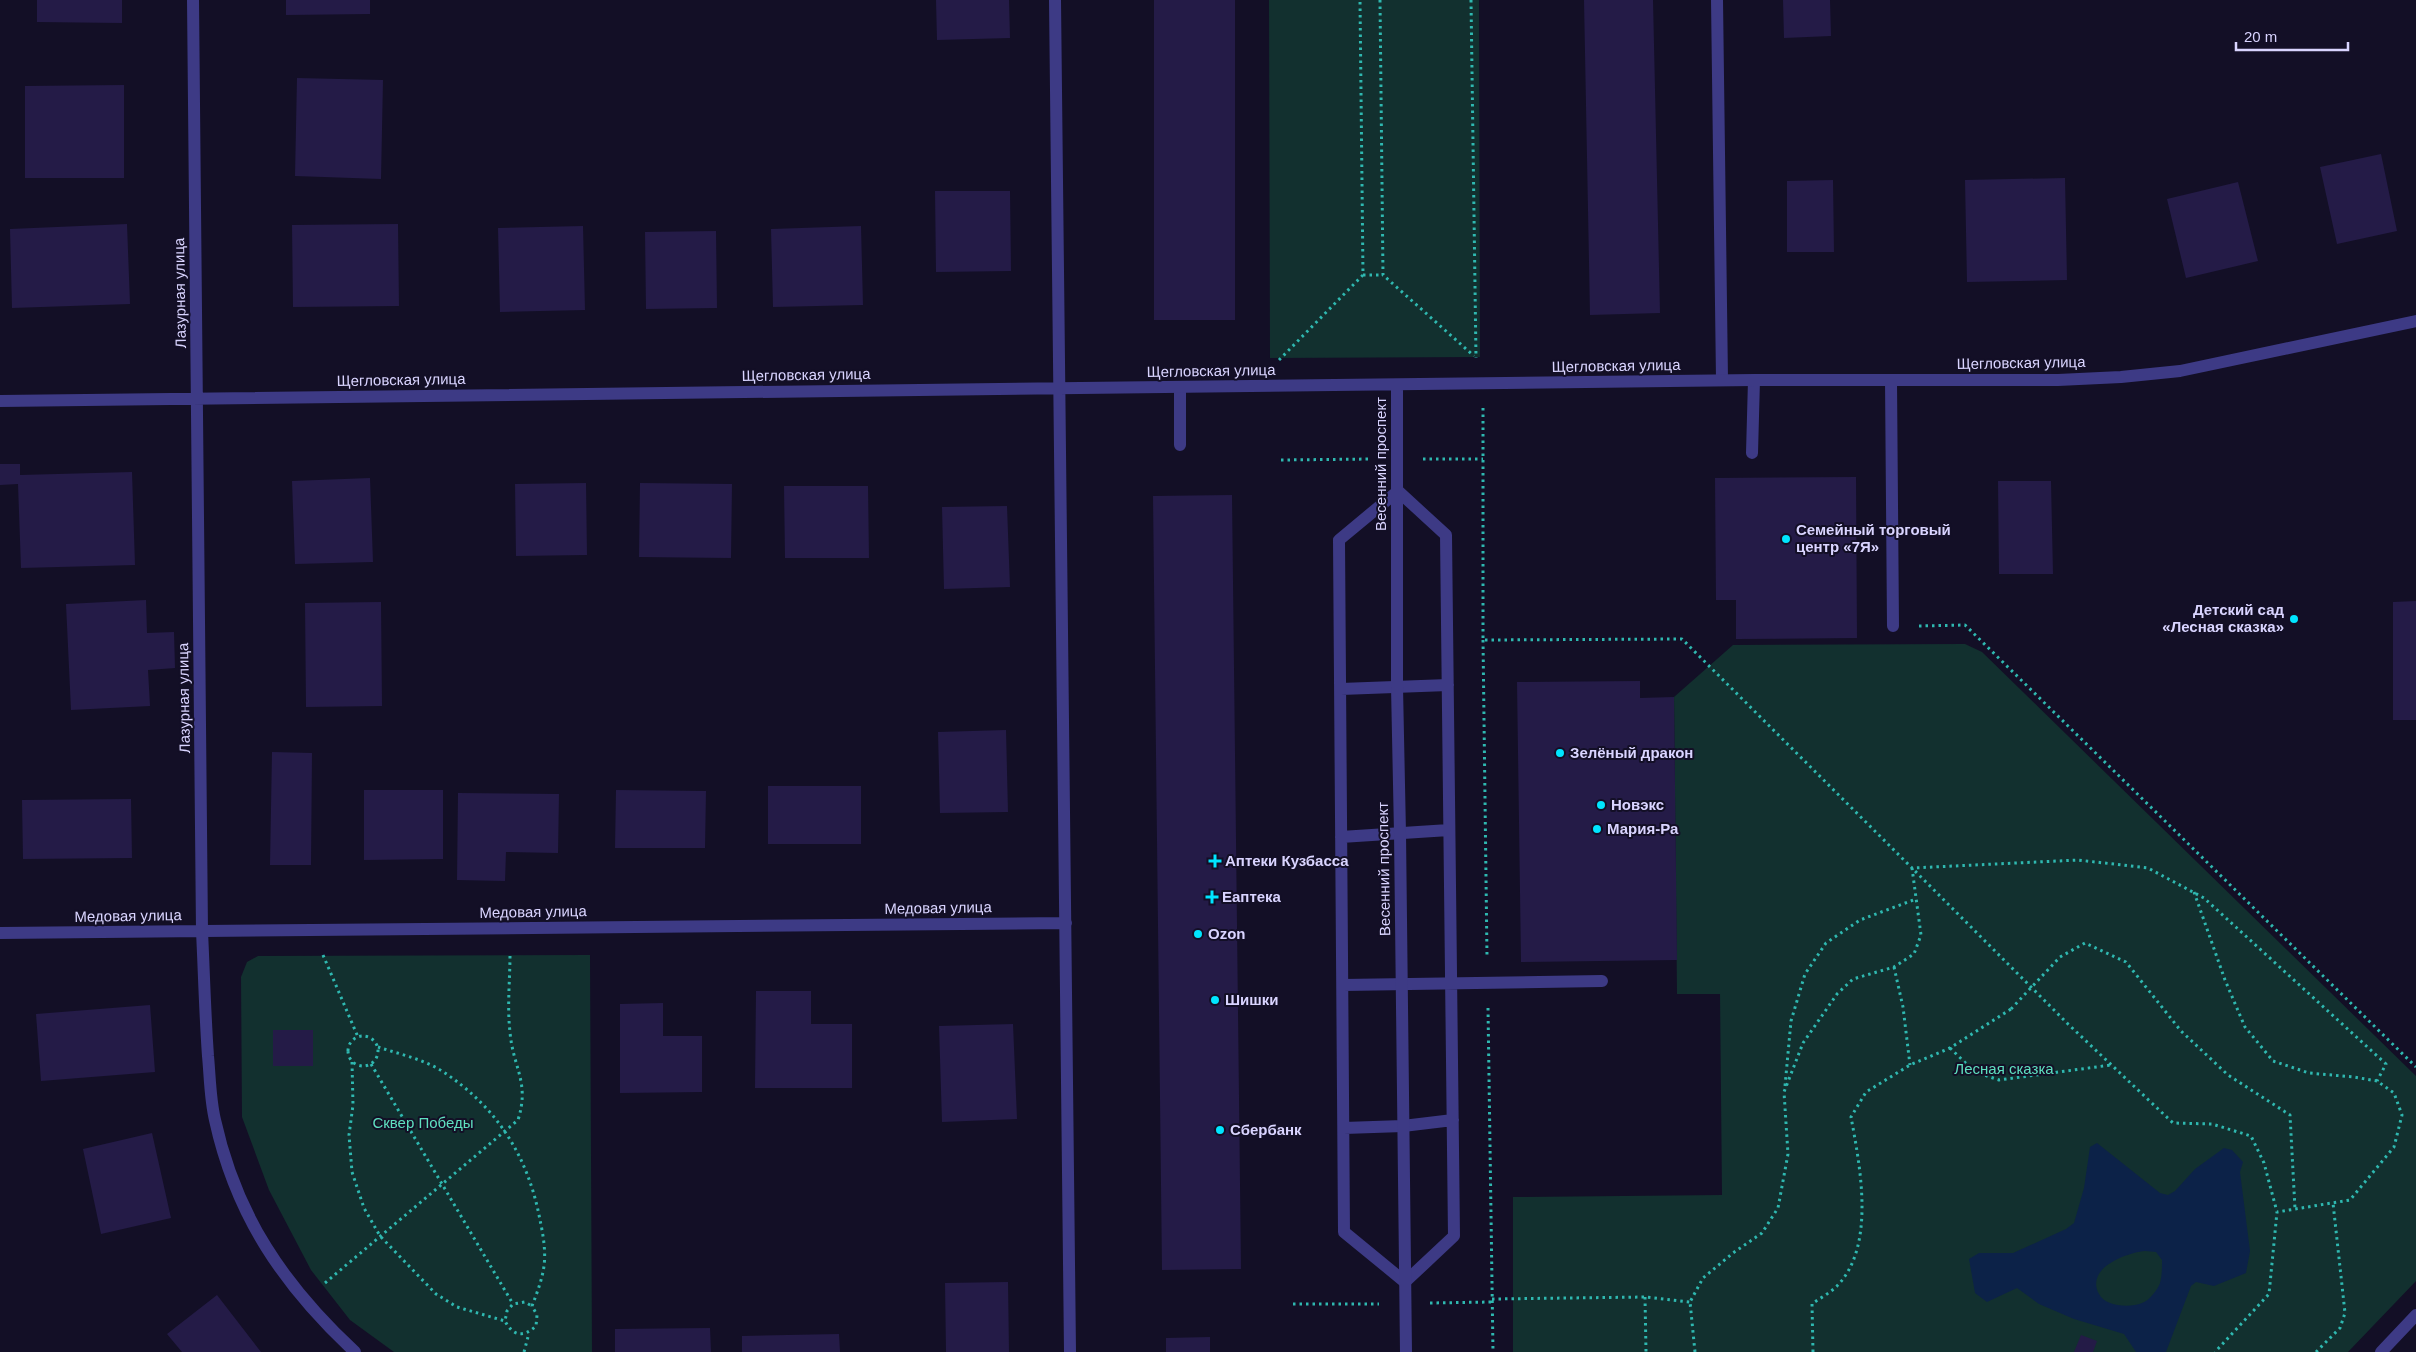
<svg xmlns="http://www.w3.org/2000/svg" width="2416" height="1352" viewBox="0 0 2416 1352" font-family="Arial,sans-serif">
	<rect width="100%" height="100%" fill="#130f26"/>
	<path fill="#12302f" d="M1269,0h210l1,357 -210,1z
		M1965,644l17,8 434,424v205l-68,71h-835v-155l209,-2 -2,-201h-43l-3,-297 59,-52z
		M590,955l2,397h-198l-44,-32 -39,-50 -42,-80 -27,-73 -1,-140 6,-15 11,-6z"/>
	<path fill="#0c2248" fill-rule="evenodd" d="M2097,1143l63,50 8,2 7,-4 20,-22 29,-21 8,2 11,12 -3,10 10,79 -4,22 -32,13 -18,-4 -5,4 -25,66h-30l-12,-18 -50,-15 -35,-15 -22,-16 -30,14 -12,-9 -6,-34 10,-6h34l53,-24 8,-6 10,-35 6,-41zM2145,1251l11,1 6,8c0,7 0,16 -2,23 -2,6 -11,18 -18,20 -12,5 -36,4 -43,-9 -14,-26 27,-41 46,-43z"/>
	<path fill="#241b47" d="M37,0h85v23l-85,-1z
		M286,0h84v14l-84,1z
		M936,0h73l1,38 -73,2z
		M1154,0h81v320h-81z
		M1584,0h69l7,313 -70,2z
		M1783,0h47l1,36 -47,2z
		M297,78l86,2 -2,99 -86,-3z
		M124,85v93h-99v-92z
		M2381,154l16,77 -60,13 -17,-77z
		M2065,178l2,102 -100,2 -2,-102z
		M1833,180l1,72h-47v-71z
		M2238,182l20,79 -72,17 -19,-79z
		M935,191h75l1,80 -75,1z
		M127,224l3,80 -118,4 -2,-79z
		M398,224l1,82 -106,1 -1,-82z
		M583,226l2,84 -85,2 -2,-84z
		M861,226l2,79 -90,2 -2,-78z
		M716,231l1,77 -71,1 -1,-77z
		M0,464h20v11l112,-3 3,93 -114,3 -3,-84 -18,1z
		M1856,477l1,161 -121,1v-39h-20l-1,-122z
		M370,478l3,84 -78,2 -3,-83z
		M1998,481h53l2,93h-54z
		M586,483l1,72 -71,1 -1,-72z
		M640,483l92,1 -1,74 -92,-1z
		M784,486h84l1,72h-84z
		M1232,495l9,774 -79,1 -9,-774z
		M1007,506l3,81 -66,2 -2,-82z
		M146,600l1,33 27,-1 1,36 -27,2 2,36 -79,4 -5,-106z
		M2416,601v119h-23v-118z
		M381,602l1,104 -76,1 -1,-104z
		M1640,681v17l34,-1 3,263 -156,2 -4,-280z
		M1006,730l2,82 -68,1 -2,-81z
		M272,752l40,1 -1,112h-41z
		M768,786h93v58h-93z
		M364,790h79v69l-79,1z
		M616,790l90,1 -1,57h-90z
		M458,793l101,1 -1,59 -52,-1 -1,29 -48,-1z
		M131,799l1,59 -109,1 -1,-59z
		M756,991h55v33h41v64h-97z
		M663,1003v33h39v56l-82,1v-89z
		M150,1005l5,67 -114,9 -5,-67z
		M1013,1024l4,95 -75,3 -3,-96z
		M273,1030h40v36h-40z
		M152,1133l19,85 -70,16 -18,-85z
		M1008,1282l1,70h-63l-1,-69z
		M217,1295l44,57h-79l-15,-18z
		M710,1328l1,24h-96v-23z
		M839,1334l1,18h-98v-16z
		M2081,1335l16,6 -4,11h-19z
		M1210,1337v15h-44v-14z"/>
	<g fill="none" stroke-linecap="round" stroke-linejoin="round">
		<path stroke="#2fb8b0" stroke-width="3" stroke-dasharray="2.5 4" stroke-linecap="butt" d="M1380,0l3,275 91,81
			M1471,0l5,358
			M1363,275h20
			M1279,360l84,-85 -3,-275
			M1483,408v232l199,-1 230,229 166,-8 70,8 56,30 182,166 -9,17
			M1423,459h60
			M1281,460l91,-1
			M1919,626l46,-1 451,442
			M1483,640l4,317
			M2194,892l31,88 20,47 28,34 36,12 45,4 23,4 17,12 8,22 -8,32 -44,53 -73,12
			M323,955l35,82
			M2060,957l25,-14 41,19 55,69 47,44 62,40 5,94
			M1894,967l9,40 7,58
			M1488,1008l5,344
			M348 1051a15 15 0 1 1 30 0a15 15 0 1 1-30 0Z
			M378,1047c21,7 45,12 64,24 55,36 86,85 98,149 3,14 6,31 4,46 -2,14 -7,27 -12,40l5,9 -1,11c-13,12 -23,10 -31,-5l2,-10 6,-7 12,-2 7,4
			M1950,1048l25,24 24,8 112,-15
			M352,1062l1,43 -4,30 3,37 12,36 16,28 56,58 21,13 48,14
			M371,1064l142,240
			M1785,1086l6,-65 14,-47 21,-31 34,-23 56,-21
			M325,1283l193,-163c12,-38 -5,-52 -8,-88 -3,-25 0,-52 0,-78
			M1645,1297l1,55
			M1492,1299l153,-2 45,5
			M1430,1303l62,-1
			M1293,1304h86
			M524,1352l5,-19
			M1695,1352l-5,-50 13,-24 30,-25 29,-20 16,-25 10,-54 -4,-62 19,-49 34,-49 16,-15 41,-12 20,-13 7,-19 -9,-67 156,156 105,99 39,1 39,12 13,27 13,49 -8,82 -54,58
			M1813,1352l-1,-48c8,-6 18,-11 25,-18 39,-40 23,-120 14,-169l15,-25 44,-27 40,-17 61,-39
			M2316,1352l24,-24 5,-15 -12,-110"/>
		<path stroke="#3d3a85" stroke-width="12" d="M1717,0l5,380
			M1891,380l2,246
			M1180,387v58
			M1752,453l2,-73
			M1398,491l48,44 8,701 -49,46 -61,-50 -5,-692z
			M1341,689l107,-4
			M1341,837l108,-7
			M1343,985l259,-4
			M1344,1128l59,-2 50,-6"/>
		<path stroke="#3d3a85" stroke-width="12" d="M193,0l9,931c2,42 3,83 6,125 2,21 2,43 7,64 21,96 69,166 140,232
			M1055,0l15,1352
			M1397,385v302l3,146 6,519
			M0,401l1754,-21h304l63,-3 59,-6 236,-50
			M0,933l1066,-10
			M2381,1352l35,-37"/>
		<path stroke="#2fb8b0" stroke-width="3" stroke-dasharray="2.5 4" stroke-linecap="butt" d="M2011,1009l49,-52"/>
	</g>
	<g fill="#00e5ff" stroke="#130f26" stroke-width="2">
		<circle cx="1786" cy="539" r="5"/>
		<circle cx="2294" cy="619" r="5"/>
		<circle cx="1560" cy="753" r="5"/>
		<circle cx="1601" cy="805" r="5"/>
		<circle cx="1597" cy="829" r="5"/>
		<path d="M1212.5 853.5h5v5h5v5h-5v5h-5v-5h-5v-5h5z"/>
		<path d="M1209.5 889.5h5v5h5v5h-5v5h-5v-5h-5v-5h5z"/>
		<circle cx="1198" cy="934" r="5"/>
		<circle cx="1215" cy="1000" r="5"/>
		<circle cx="1220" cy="1130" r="5"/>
	</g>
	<g text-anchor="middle" stroke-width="4" stroke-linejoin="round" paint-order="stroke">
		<g font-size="15" fill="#d9d4ff" stroke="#130f26">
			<text transform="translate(180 293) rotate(-91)" y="5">Лазурная улица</text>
			<text transform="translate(2021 363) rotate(-1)" y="5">Щегловская улица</text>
			<text transform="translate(1616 366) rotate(-1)" y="5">Щегловская улица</text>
			<text transform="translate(1211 371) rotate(-1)" y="5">Щегловская улица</text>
			<text transform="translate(806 375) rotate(-1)" y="5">Щегловская улица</text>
			<text transform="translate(401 380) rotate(-1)" y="5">Щегловская улица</text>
			<text transform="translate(1381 464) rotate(-90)" y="5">Весенний проспект</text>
			<text transform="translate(184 698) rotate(-91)" y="5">Лазурная улица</text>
			<text transform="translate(1384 869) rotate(-91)" y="5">Весенний проспект</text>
			<text transform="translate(938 908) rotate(-1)" y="5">Медовая улица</text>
			<text transform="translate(533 912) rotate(-1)" y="5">Медовая улица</text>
			<text transform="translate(128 916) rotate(-1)" y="5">Медовая улица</text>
		</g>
		<g font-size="15" font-weight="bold" fill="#d9d4ff" stroke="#130f26" text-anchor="start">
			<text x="1796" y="535">Семейный торговый<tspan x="1796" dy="17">центр «7Я»</tspan></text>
			<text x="2284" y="615" text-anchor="end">Детский сад<tspan x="2284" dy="17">«Лесная сказка»</tspan></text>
			<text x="1570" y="758">Зелёный дракон</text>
			<text x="1611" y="810">Новэкс</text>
			<text x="1607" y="834">Мария-Ра</text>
			<text x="1225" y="866">Аптеки Кузбасса</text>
			<text x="1222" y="902">Еаптека</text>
			<text x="1208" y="939">Ozon</text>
			<text x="1225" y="1005">Шишки</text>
			<text x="1230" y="1135">Сбербанк</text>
		</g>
		<g font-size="15" fill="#5fe0c0" stroke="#130f26">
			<text x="2004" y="1074">Лесная сказка</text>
			<text x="423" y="1128">Сквер Победы</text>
		</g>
	</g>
	<path d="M2236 42v8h112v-8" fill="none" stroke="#d9d4ff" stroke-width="2.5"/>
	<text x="2244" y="42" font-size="15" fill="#d9d4ff" stroke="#130f26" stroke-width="4" paint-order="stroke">20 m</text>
</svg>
